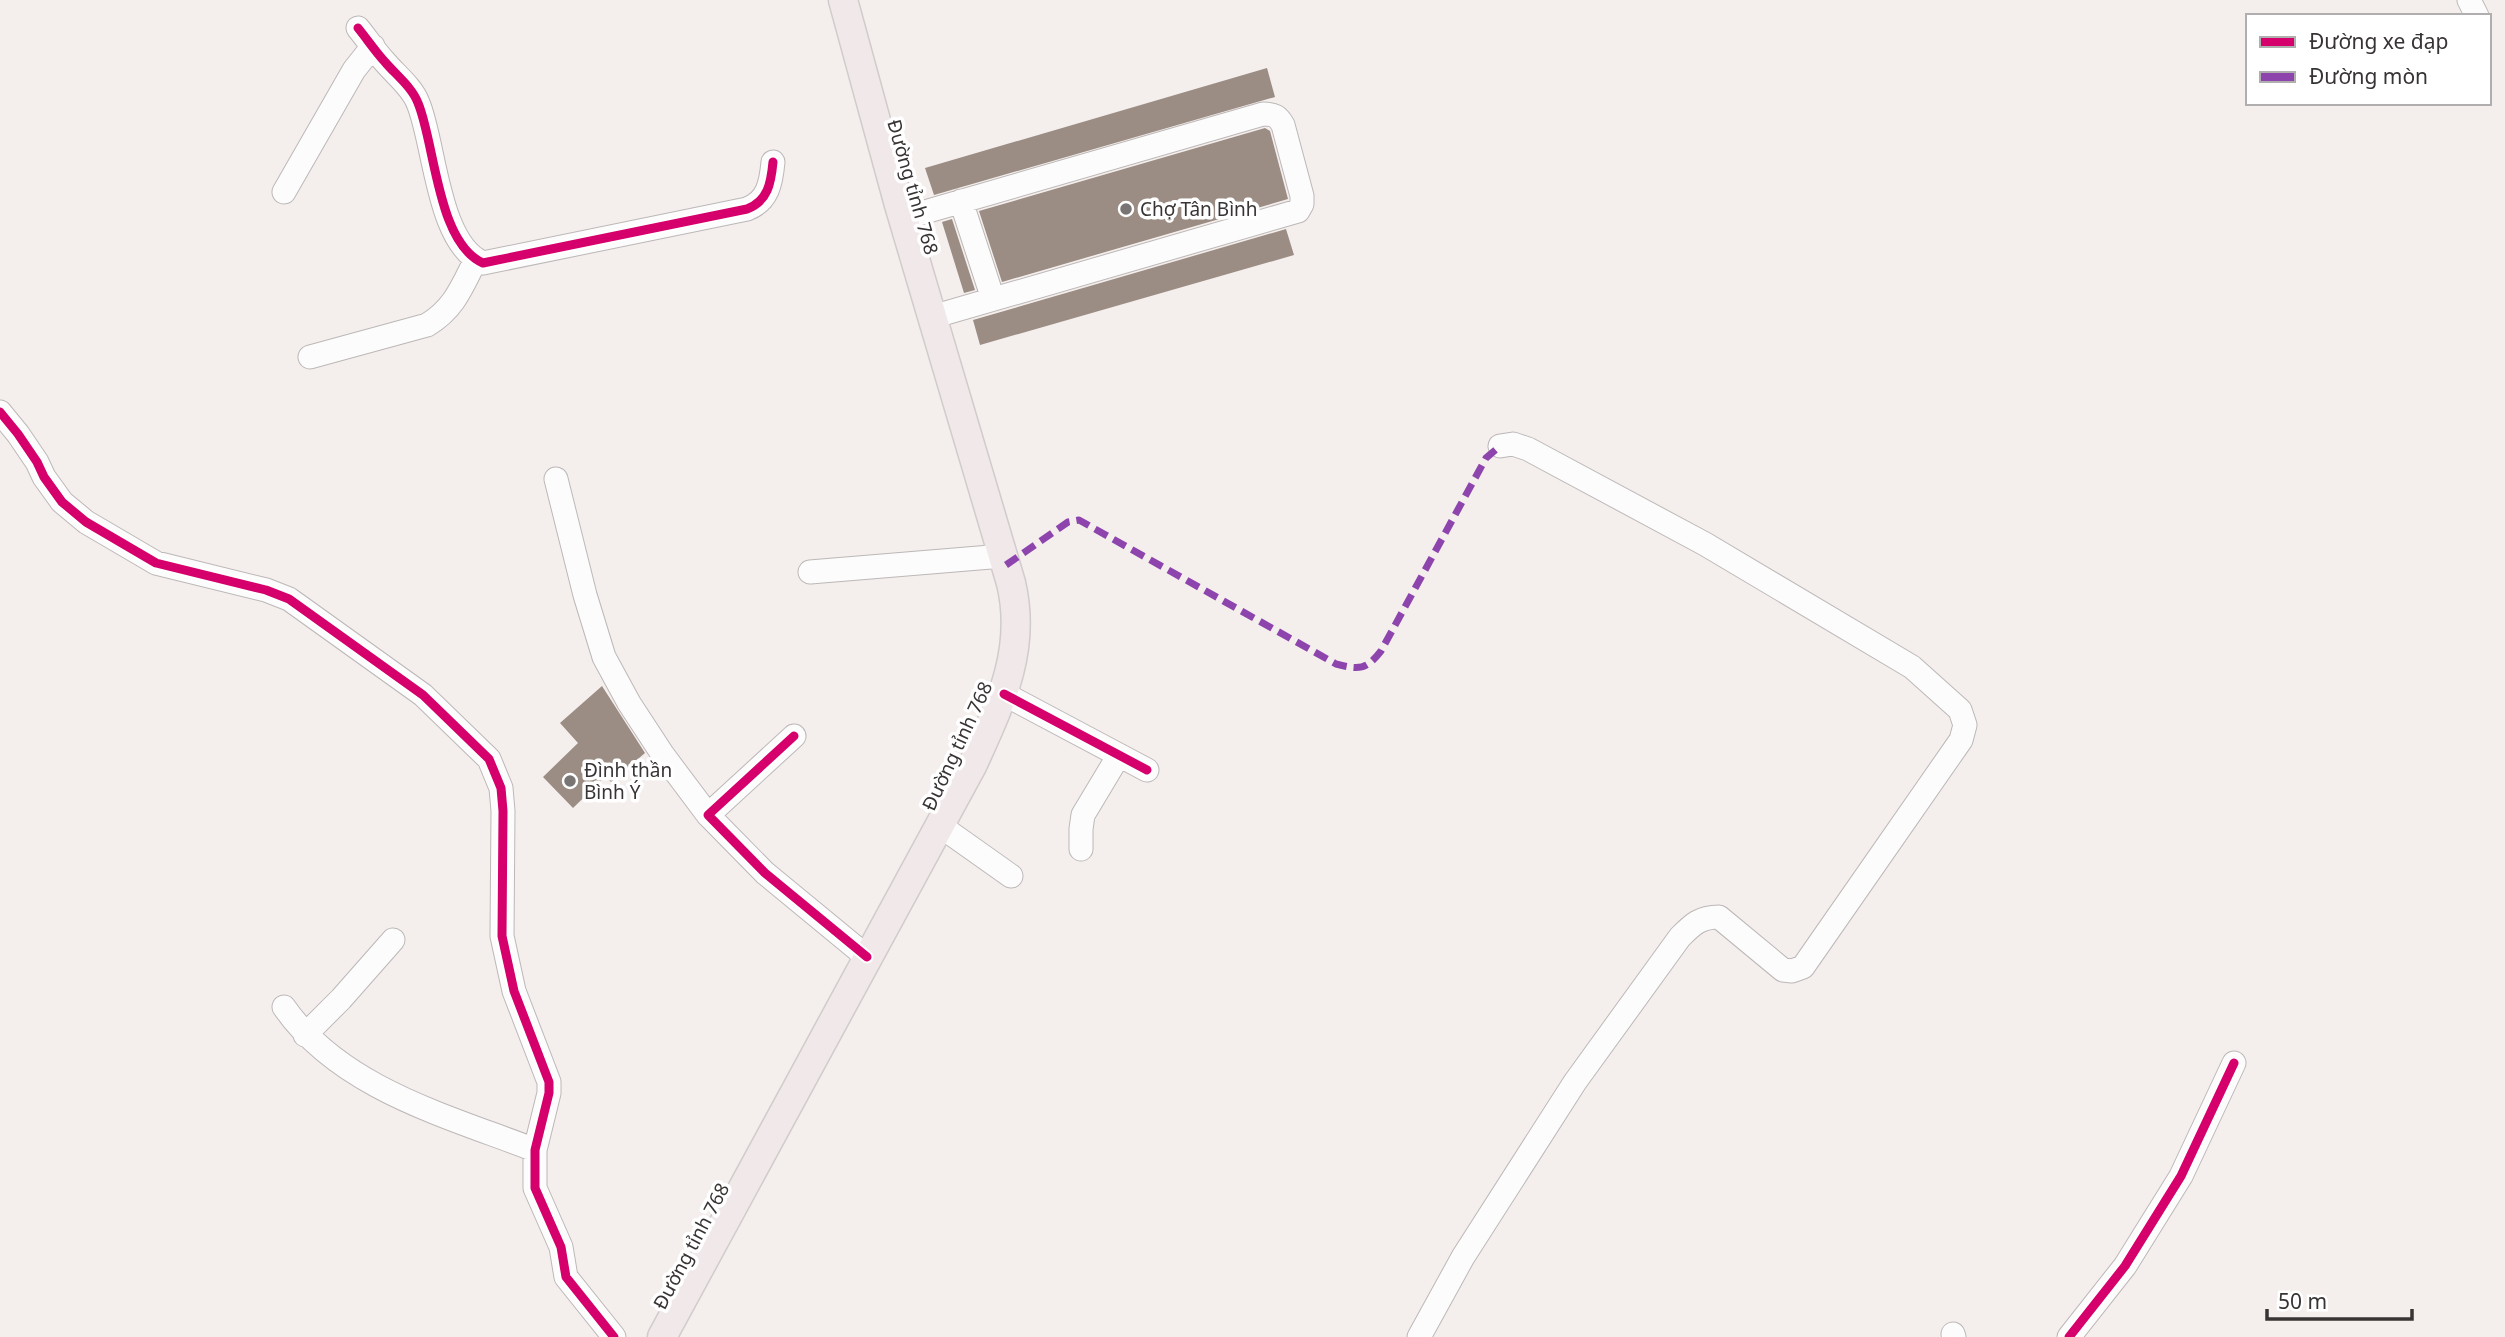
<svg xmlns="http://www.w3.org/2000/svg" width="2505" height="1337" viewBox="0 0 2505 1337" font-family="'Noto Sans',sans-serif">
	<rect width="100%" height="100%" fill="#f4eeed"/>
	<path fill="#9b8d84" d="M1267,68l8,29 -341,98 -9,-27z
		M1265,128l5,3 18,68 -286,83 -23,-71z
		M952,219l23,71 -11,3 -22,-71z
		M1286,229l8,26 -314,90 -7,-25z
		M602,686l43,67 -34,29 -5,-6 -33,32 -30,-31 35,-34 -18,-20z"/>
	<g fill="none" stroke-linecap="round" stroke-linejoin="round">
		<g stroke="#bcb8b7" stroke-width="25">
			<path id="minor" d="M2469,0l8,16
				M358,28c9,11 17,23 27,34 10,12 27,25 33,41 17,40 19,140 65,160l264,-54c21,-8 24,-26 26,-47
				M284,192l70,-122 19,-24
				M961,201l32,98
				M904,218l359,-104c11,0 15,2 20,11l19,71v8l-4,7 -366,106
				M310,357l117,-32c27,-16 35,-38 49,-66
				M0,412l18,22 19,28 7,15 18,25 24,20 70,41 110,27 23,9 134,96 66,64 12,29 2,23 -1,125 12,55 35,91v11l-14,57v38l26,59 5,30 48,60
				M556,479l29,116 19,62 25,46 34,52 45,60
				M810,572l193,-16
				M1004,694l143,76
				M794,736l-86,79 57,58 102,84
				M939,825l72,51
				M1081,849v-20l2,-14 36,-60
				M284,1007c56,81 163,109 251,143
				M305,1035l36,-36 52,-59
				M1953,1334l1,3
				M1419,1337l44,-80 112,-175 105,-145c13,-13 20,-20 39,-20l64,53 9,1 11,-4 158,-227 4,-15 -5,-15 -48,-43 -207,-123 -177,-95 -15,-5 -13,2
				M2069,1337l56,-71 56,-90 53,-113"/>
		</g>
		<g stroke="#d0cccc" stroke-width="31">
			<path id="major" d="M662,1337l311,-573c27,-60 54,-114 38,-181l-112,-378 -56,-205"/>
		</g>
		<use href="#minor" stroke="#fdfcfc" stroke-width="23"/>
		<use href="#major" stroke="#f1e8ea" stroke-width="28"/>
		<path stroke="#8e44ad" stroke-width="7" stroke-dasharray="14 7" stroke-linecap="butt" d="M1006,565l62,-43 11,-2 257,144c24,6 30,6 45,-13l105,-193 14,-12"/>
		<g stroke="#fff" stroke-width="13">
			<path id="cycleway" d="M358,28c9,11 17,23 27,34 10,12 27,25 33,41 17,40 19,140 65,160l264,-54c21,-8 24,-26 26,-47
				M0,412l18,22 19,28 7,15 18,25 24,20 70,41 110,27 23,9 134,96 66,64 12,29 2,23 -1,125 12,55 35,91v11l-14,57v38l26,59 5,30 48,60
				M1004,694l143,76
				M794,736l-86,79 57,58 102,84
				M2069,1337l56,-71 56,-90 53,-113"/>
		</g>
		<use href="#cycleway" stroke="#d6006c" stroke-width="9"/>
	</g>
	<g fill="#7a7575" stroke="#fff" stroke-width="2.5">
		<circle cx="1126" cy="209" r="7"/>
		<circle cx="570" cy="781" r="7"/>
	</g>
	<g text-anchor="middle" stroke-width="7" stroke-linejoin="round" paint-order="stroke">
		<g font-size="19" fill="#393434" stroke="#fff">
			<text transform="translate(913 187) rotate(74)" y="7">Đường tỉnh 768</text>
			<text transform="translate(957 746) rotate(-65)" y="7">Đường tỉnh 768</text>
			<text transform="translate(691 1246) rotate(-62)" y="7">Đường tỉnh 768</text>
		</g>
		<g font-size="19" fill="#393434" stroke="#fff" text-anchor="start">
			<text x="1140" y="216">Chợ Tân Bình</text>
			<text x="584" y="777">Đình thần<tspan x="584" dy="22">Bình Ý</tspan></text>
		</g>
	</g>
	<rect x="2246" y="14" width="245" height="91" fill="#ffffff" stroke="#b0aeae" stroke-width="2"/>
	<rect x="2260" y="37" width="35" height="10" fill="#d6006c" stroke="#b0aeae" stroke-width="2"/>
	<text x="2309" y="49" font-size="21" fill="#393434">Đường xe đạp</text>
	<rect x="2260" y="72" width="35" height="10" fill="#8e44ad" stroke="#b0aeae" stroke-width="2"/>
	<text x="2309" y="84" font-size="21" fill="#393434">Đường mòn</text>
	<path d="M2267 1309v10h145v-10" fill="none" stroke="#393434" stroke-width="3.5"/>
	<text x="2278" y="1309" font-size="21" fill="#393434" stroke="#ffffff" stroke-width="5" paint-order="stroke">50 m</text>
</svg>
